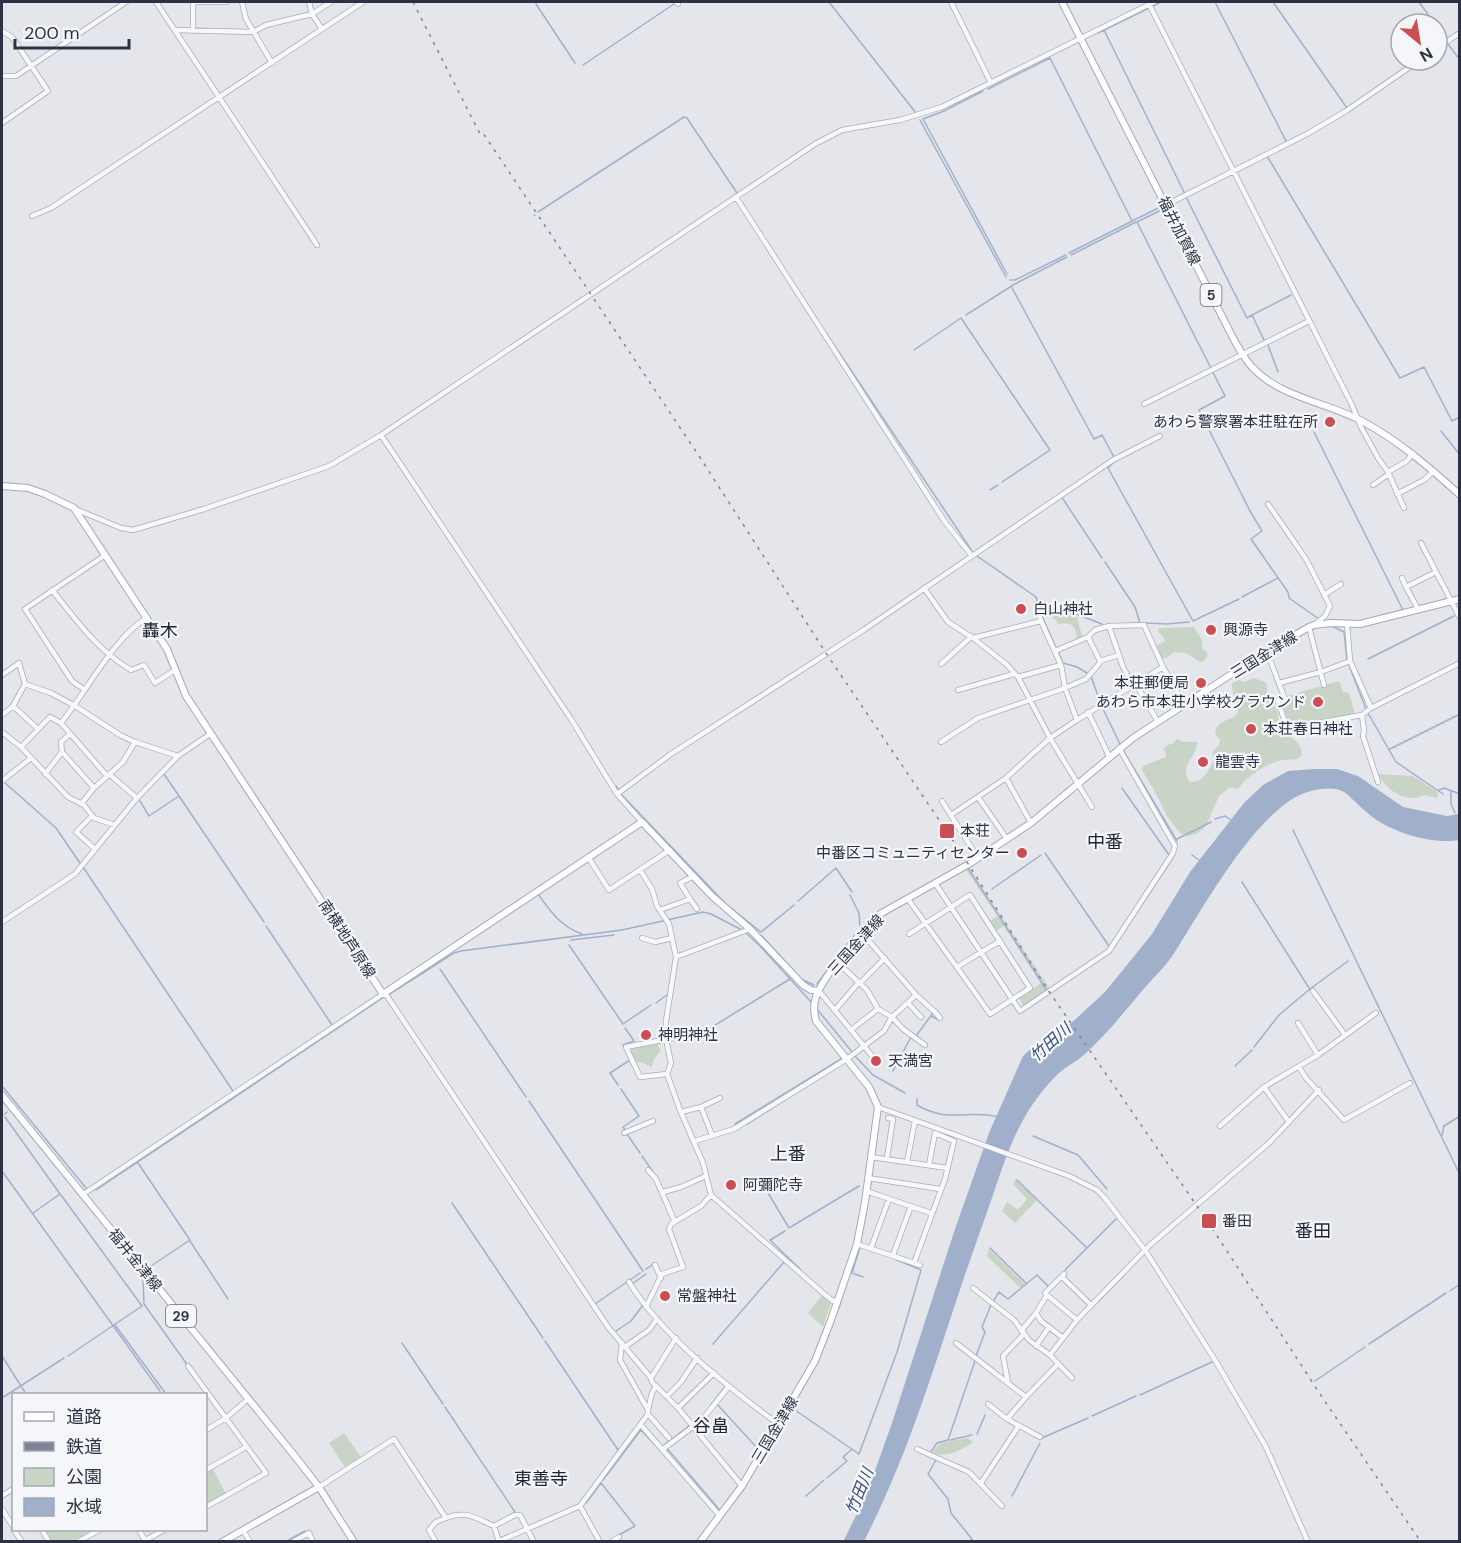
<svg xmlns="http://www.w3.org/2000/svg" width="1461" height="1543" viewBox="0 0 1461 1543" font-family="'DM Sans','Noto Sans JP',sans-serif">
	<rect width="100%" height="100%" fill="#e4e6ec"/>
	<path fill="#c8d5c6" d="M1044,604c11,6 22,7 33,13l5,19 -6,4c2,-13 -5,-19 -18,-16l-3,-5 -11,-5 -3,-8z
		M1194,627l8,13v9l3,1 3,5 -4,6 -4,1 -14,-9 -12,-1 -8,6h-4l-6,-12 9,-5 -2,-5 -5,-4 1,-4z
		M1254,678c14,5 15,4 12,18l1,4c18,11 7,20 15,34 11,2 19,9 20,20l-4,5c-6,1 -14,0 -20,2 -13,4 -33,17 -40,28l-8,-2 -11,9 -13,30 -9,8 -10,2 -6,-2 -15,-19 -7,-16 -17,-29 1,-4 23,-9v-5l-3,-3 5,-4 6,-2 3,-4 6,3h14c0,17 -19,22 -7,40 13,1 20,-13 25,-24l-3,-2 1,-5 6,-6 1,-6 -5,-5c2,-17 20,-12 23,-23 1,-4 -7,-18 -6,-28l6,-3 7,2z
		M1339,681l4,11 6,1 6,21 -66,10 -7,-21 6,-3 -1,-4z
		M1379,774l34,2 25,16 -1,6 -13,-3c-15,10 -41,-6 -45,-21z
		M969,868l81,121 -26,18 -5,-9 22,-15 -37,-57 -8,5 -6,-10 8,-5 -32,-46z
		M657,1043l4,7 -7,9 -2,8 -11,-5h-6l-5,-12z
		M1016,1179l21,21 -22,23 -13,-12 5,-9 11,8 9,-11 -14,-15z
		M989,1249l36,35 -5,4 -33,-32z
		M822,1295l9,8 -8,24 -15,-14z
		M344,1433l17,24 -16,10 -16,-24z
		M967,1438l5,3 -1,3c-12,6 -22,14 -37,9v-3l7,-7z
		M213,1469l13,25 -17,10 -3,-6v-25z
		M44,1530h49l-21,12 -21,-1z"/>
	<path fill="#a1b0ca" d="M1314,769h23l21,7 45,31 44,9 12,-2v26c-26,5 -69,-8 -89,-25 -25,-19 -22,-32 -59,-24 -51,11 -110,121 -138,164 -9,13 -21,24 -31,36 -18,21 -36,44 -57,63 -8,7 -18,12 -26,19 -14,13 -29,33 -38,51 -15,27 -25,64 -36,94 -40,108 -68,221 -121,323l-21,1 24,-49 25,-70 63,-194 34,-96 34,-77 12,-11 32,-18 38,-35 47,-58 38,-62 54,-69 19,-18 25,-14z"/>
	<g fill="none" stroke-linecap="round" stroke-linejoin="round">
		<path stroke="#a1b0ca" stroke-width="1.5" d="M829,2l87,111
			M1215,2l72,141
			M1273,2l74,106
			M1419,2l16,22
			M536,4l39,59
			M1153,6l8,-4
			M1437,27l8,12
			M1104,30l81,164
			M1098,33l49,-24
			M1445,40l15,-10
			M1448,44l12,16
			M583,65l91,-61
			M1396,74l20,-14
			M988,89l62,-31 82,163
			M1374,89l17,-12
			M983,91l-39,20 -21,8 84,155
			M920,120l86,157
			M1267,156l133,222 24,-11 28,54 8,-4
			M1186,197l61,121 5,-3 12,25
			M1165,208l-28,14 88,174 -26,14 51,101 12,20 -11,8 37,53 1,6 30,21
			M538,212l146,-95 3,1 50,75
			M534,215h1
			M1069,253l93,-47
			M1071,255l65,-33
			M1067,257l-56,29 83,153 8,-4 12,22
			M1010,280h5l51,-25
			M966,315l44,-28
			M1252,315l39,-20
			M826,333l146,218
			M1268,345l10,27
			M914,350l47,-32 89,132 -48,32
			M1441,431l19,24
			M1314,432l89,178 -21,5
			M1114,462l-6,6 85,153 46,-22
			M990,490l8,-5
			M1063,499l39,59
			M977,556l59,41 8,24 19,42 14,4 10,6
			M1105,562l30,45 5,16h-6
			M1242,597l36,-19
			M1045,602l57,22
			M1146,623l21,1 22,-2
			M1332,626l12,6 3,28 19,49
			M1368,659l86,-43
			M1091,676l9,26
			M1102,707l19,39
			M1368,713l28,49 47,32
			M1390,749l70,-35
			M1123,750l54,91
			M4,782l52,46 24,35
			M616,786l2,3
			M1122,788l47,67
			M1439,790l5,-2 16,6
			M1451,792v12l4,9
			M622,795l104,109 35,28 33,-27
			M179,796l85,126
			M140,801l9,15 30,-20 -15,-22
			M1215,819l10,-3 6,4
			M1293,830l167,345
			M1177,839l34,-17
			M1045,853l64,93
			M1192,855l7,5
			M83,867l150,224
			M968,868l79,123
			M1242,882l67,106
			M992,889l49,-34
			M538,894c13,18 22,32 44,40
			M850,895l9,18 1,15
			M798,901l38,-33 16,24
			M266,926l66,99
			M746,933l15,14 51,56
			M762,936l32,35
			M571,940l43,-5
			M569,945l54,79 28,-19
			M1112,950l60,-91
			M440,969l86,128
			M801,979l13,6
			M817,984l12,-16
			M388,995l66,-42 7,-2 161,-21 81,-18 8,2 31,16
			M656,1003l12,-9
			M817,1009l35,43
			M931,1016l8,4
			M916,1036l17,-23
			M693,1037l6,-2 91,-56
			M624,1047l-1,-2 11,-4 -9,-13
			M1254,1047l25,-32 31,-26 38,-28
			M855,1056l18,19 32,18
			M1235,1066l17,-16
			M893,1071l18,-34
			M618,1085l-8,-12 20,-13
			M2,1086l84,102
			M621,1089l18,27 -16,11 2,3
			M917,1099v6c32,19 52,4 81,12
			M529,1101l114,170
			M5,1114l2,-2
			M2,1116l1,-1
			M5,1117l55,77 -27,19
			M735,1124l106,-65
			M747,1124l25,-16
			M627,1134l13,19
			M1442,1135l2,-9 16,-10
			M1033,1136l45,19 29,34
			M642,1156l11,16
			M138,1163l52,77 -42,28
			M2,1171l158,220
			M1017,1180l70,68
			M764,1186l25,42 70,-42
			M96,1190l288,-193
			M61,1195l81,111 -74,50
			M452,1203l91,135
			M785,1231l-15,9 31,30
			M190,1241l38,58
			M861,1247h-1l-8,26 11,4
			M990,1248l36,35
			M646,1269l6,-4
			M1065,1270l51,-51
			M143,1279l1,25 42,59
			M632,1284l14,-10
			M1450,1291l10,-7
			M994,1300l5,-8 9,7 29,-24 12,12 1,-1
			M1099,1301l36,-38
			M595,1304l45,-31
			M836,1315l5,-13
			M115,1325l51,69
			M616,1331l15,-10 12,-16
			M545,1341l73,109
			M402,1343l41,61
			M713,1344l71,-82
			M1369,1344l77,-51
			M2,1356l24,38
			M976,1356l9,-24 -3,-5 9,-22
			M1315,1381l50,-34
			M1140,1395l72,-33
			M2,1398l62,-40
			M717,1404l41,45
			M793,1405l23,-40 13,-31
			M710,1406l15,-19
			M445,1407l70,105
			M792,1408l67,46 38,-102 24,-82 -24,-10
			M1092,1416l44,-20
			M689,1426l-25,19 55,64
			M977,1434l8,-19
			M1042,1438l46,-20
			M950,1440l22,-5
			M931,1452l6,-9 11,-3 27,-79
			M930,1457l6,3 -8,14 20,25 3,14 21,26 -4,3
			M827,1478l20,-17 -4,-4 8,-7
			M603,1480l38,-50 18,19
			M806,1496l18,-16
			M1012,1496l28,-53
			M586,1503l15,-20 34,43 -16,9
			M285,1542l20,-11"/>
		<g stroke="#a9acb6" stroke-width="6">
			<path id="minor" d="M156,2l161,243
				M193,2h33
				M193,2v28
				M242,2l4,17 26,44
				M309,2l3,12 10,15
				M676,2l2,2
				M951,2l40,81
				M1148,2l204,403 9,22 17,31 10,14 16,36
				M175,30l78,2 13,-7 46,-11 19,-12
				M2,31l10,6 36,54 -46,32
				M1437,48l23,-15
				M2,76h14l110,-74
				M736,197l209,325 27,34
				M1166,205l141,-71 39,-23 74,-51
				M32,216l19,-8 312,-206
				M1144,404l165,-83
				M381,435l190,284 46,75 25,28
				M1388,472l19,-11 6,-8
				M1373,485l16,-11
				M1397,494l27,-14 10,-9
				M1268,504l38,55 24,47 -5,10 -11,9
				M75,509l46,19 12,2 71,-21 125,-43 52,-31 434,-291 27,-14 58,-10 42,-13 212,-105
				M1421,543l39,75
				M1402,578l4,9
				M924,588l24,34 25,16 33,26 12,13 32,61 42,69
				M52,590c25,31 44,59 79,80l13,-5 11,18 20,-13
				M1324,595l17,-11
				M1036,604l5,17 20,44 4,23 12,32
				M1418,609l-12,-22 30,-15
				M1347,624l3,37 21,47 89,-45
				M1109,626l14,41 9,17
				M1309,627l15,58
				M973,638l68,-17
				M1055,651l33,-14 7,-7 14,-4 35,-1 19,42 22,39
				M1267,652l18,47 -7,2 8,24 3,3 73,-13
				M1100,661l19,-6
				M941,664l30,-27
				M2,675l17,-12 6,21
				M1018,677l43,-12
				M1135,683l23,39
				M1279,683l42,-11 29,-11
				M85,690l-13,-9 -47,-72 79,-53
				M958,690l56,-16
				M13,706l25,23
				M1371,708l-9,7 2,16 -1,5 15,46
				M1088,712l21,44
				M2,715l11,-9 12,-22 26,9 24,13 45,29 15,7 43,14
				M61,723c26,-32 51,-83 85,-105
				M2,732l19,15 47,50 16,8 10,13 21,7
				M941,742l37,-24 87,-30 21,-9 13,-15 1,-3 -12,-24
				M21,747l29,-30 11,6 46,53
				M62,752l32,36
				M45,774l17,-22 -1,-10 9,-8
				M109,774l28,24
				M1006,778l25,45
				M2,781l29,-23
				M617,794l54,-40 194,-125 248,-169 47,-24
				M978,797l29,42
				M942,801l36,57
				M81,804l13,-16 29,-26 12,-20
				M951,815l55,-37 44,-40 27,-18 86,-53
				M92,816l-16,16 19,17
				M588,857l21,33 61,-40
				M640,870l12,19 5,17 12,18 7,33 -10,64v18l5,24 -4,11 13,36 23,53 8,32 112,98 10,8 5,-1
				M935,883l85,128 89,-60 64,-98 2,-7 -56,-98
				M690,899l-10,-16 14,-7
				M908,899c27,38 55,76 82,115l40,-26 -60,-93c-20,13 -41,26 -61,39
				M660,910l30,-11 7,10
				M2,922l73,-48 62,-76 41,-42 32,-22
				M862,933l54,62 19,17 5,6
				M642,938l13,4 17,-4
				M676,957l74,-28
				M838,963l29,27 11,19 14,8 11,12 22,16
				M957,967l43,-26
				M860,983l25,-25
				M819,991l54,66
				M1313,991l32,44
				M908,1003l13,14
				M836,1009l23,-27
				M1298,1023l20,32
				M851,1030l27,-21
				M1299,1067l7,11 38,42 66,-37
				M667,1074l-27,3 -14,-30 63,-12
				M1264,1087l25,35
				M701,1107l19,-9
				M878,1107l191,69 28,14 7,7 41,53 70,110 51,87 42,95
				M681,1112l20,-5 11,28
				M1220,1126l44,-39 54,-32 58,-42
				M624,1133l29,-12
				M695,1141l39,-12 113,-70 37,-28 8,-14 24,-22
				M871,1157l76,11
				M887,1158l6,-39 -5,-1
				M907,1162l8,-41
				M648,1170l8,9 18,41
				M868,1178l72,11
				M866,1191l65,22
				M663,1192l18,-5 25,-11
				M82,1195l301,-201 4,2 221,331 43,51 1,4 26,26 64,78
				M857,1244l63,21
				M871,1248l18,-49
				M893,1255l18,-49
				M914,1263l31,-84 9,-38 -19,-8 -6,32
				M655,1265l6,13
				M1062,1277l29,28
				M629,1282c33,54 98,104 149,142
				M973,1288l41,32 15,20 21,15 22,23
				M1047,1295l30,25
				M646,1307l16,-33 21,-7 -14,-38 2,-5 30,-18 10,-11
				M1021,1331l15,-18
				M1062,1337l-21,-16 -5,-8 11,-18 -2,-2 19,-19
				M622,1343l-2,17 28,50v4l21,24
				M956,1343l70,54 -19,22 33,18
				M626,1346l23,-16 8,-11
				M1036,1346l13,-19
				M1050,1355l27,-35 73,-75 119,-102 50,-53
				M188,1366l78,107 -60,34
				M651,1378l25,-40
				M1008,1383l-5,-27 21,-22
				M667,1396l14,-14 16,-24
				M1026,1397l32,-33
				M988,1404l19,15
				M678,1408l36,-35
				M648,1410l4,-17 4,-7
				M641,1425l79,91
				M206,1430l20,-12 22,-19
				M663,1449l39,-29 27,-34
				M917,1449l52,23 33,34
				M206,1470l40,-23
				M981,1483l37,-56
				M319,1487l75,-48 52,79c21,-8 29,0 48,8l21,-11h5l14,27
				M2,1496l12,-8
				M580,1506l20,36
				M2,1509l12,19
				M494,1526l5,16
				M14,1530l8,12
				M42,1530l7,12
				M139,1530l6,10
				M243,1530l7,12
				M78,1542l21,-12
				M142,1542l22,-12
				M292,1542l17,-9 4,9
				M436,1542l-7,-12 7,-8 10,-4
				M497,1542l83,-36 68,-92
				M611,1542l8,-5"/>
		</g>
		<g stroke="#a4a9b7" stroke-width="8">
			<path id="major" d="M1062,2l168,330c6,12 13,25 22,35 29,31 74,35 110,54 37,20 67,46 98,74
				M2,486l26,2 17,6 29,14 93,141 19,47 197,298 259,-172 70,74 38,33 53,56 8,5 8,1
				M2,1095l292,360 25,32 35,55
				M222,1542l97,-55
				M700,1542l42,-56 73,-125 16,-41 26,-76 8,-42 13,-95 -9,-20 -53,-66c-2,-8 -3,-16 0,-24 6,-19 48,-70 64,-83l89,-50 62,-41 102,-85 131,-85 45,-26 5,-2 17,-2 29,1 100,-25"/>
		</g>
		<use href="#minor" stroke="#f7f8fa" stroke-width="4.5"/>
		<use href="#major" stroke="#fff" stroke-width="6"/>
		<path stroke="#7e8495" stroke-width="1.5" stroke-dasharray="3 6" stroke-linecap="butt" d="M413,2l67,132 3,-1 216,323 127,197 134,198 88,139 160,232 116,178 97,142"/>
	</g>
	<g fill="#cb4e54" stroke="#f4f6f9" stroke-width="2">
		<circle cx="1330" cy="422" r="6"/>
		<circle cx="1021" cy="609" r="6"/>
		<circle cx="1211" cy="630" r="6"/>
		<circle cx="1201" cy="683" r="6"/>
		<circle cx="1318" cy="702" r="6"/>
		<circle cx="1251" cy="729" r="6"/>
		<circle cx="1203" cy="762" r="6"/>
		<rect x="939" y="823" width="16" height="16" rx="3"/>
		<circle cx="1022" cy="853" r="6"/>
		<circle cx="646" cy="1035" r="6"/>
		<circle cx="876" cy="1061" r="6"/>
		<circle cx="731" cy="1185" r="6"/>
		<rect x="1201" y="1213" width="16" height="16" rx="3"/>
		<circle cx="665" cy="1296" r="6"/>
	</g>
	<g text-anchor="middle" stroke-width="4.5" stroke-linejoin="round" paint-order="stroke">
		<g fill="#f4f6f9" stroke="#686d7a" stroke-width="1.5">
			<rect x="1200.5" y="284" width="21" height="22" rx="4.5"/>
			<rect x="166" y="1305" width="30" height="22" rx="4.5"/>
		</g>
		<g font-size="14" font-weight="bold" fill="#2c3244">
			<text x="1211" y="300">5</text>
			<text x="181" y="1321">29</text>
		</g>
		<g font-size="15" fill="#2c3244" stroke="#f4f6f9">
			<text transform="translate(1179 231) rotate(63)" y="5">福井加賀線</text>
			<text transform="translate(1264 655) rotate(-32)" y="5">三国金津線</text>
			<text transform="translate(347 939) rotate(57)" y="5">南横地芦原線</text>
			<text transform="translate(856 945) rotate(-48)" y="5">三国金津線</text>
			<text transform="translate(135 1260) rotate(51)" y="5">福井金津線</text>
			<text transform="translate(775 1430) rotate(-59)" y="5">三国金津線</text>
		</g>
		<g font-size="15" fill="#2c3244" stroke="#f4f6f9" text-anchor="start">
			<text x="1318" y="427" text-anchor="end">あわら警察署本荘駐在所</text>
			<text x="1033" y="614">白山神社</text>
			<text x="1223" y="635">興源寺</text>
			<text x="1189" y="688" text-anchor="end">本荘郵便局</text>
			<text x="1306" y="707" text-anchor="end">あわら市本荘小学校グラウンド</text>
			<text x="1263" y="734">本荘春日神社</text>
			<text x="1215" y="767">龍雲寺</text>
			<text x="960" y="836">本荘</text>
			<text x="1010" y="858" text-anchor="end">中番区コミュニティセンター</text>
			<text x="658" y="1040">神明神社</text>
			<text x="888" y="1066">天満宮</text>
			<text x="743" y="1190">阿彌陀寺</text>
			<text x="1222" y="1226">番田</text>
			<text x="677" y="1301">常盤神社</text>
		</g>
		<g font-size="16" font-style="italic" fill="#374d77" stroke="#f4f6f9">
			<text transform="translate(1050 1042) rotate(-42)" y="6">竹田川</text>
			<text transform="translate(859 1491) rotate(-68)" y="6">竹田川</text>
		</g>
		<g font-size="18" fill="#1e2335" stroke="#f4f6f9">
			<text x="160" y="637">轟木</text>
			<text x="1105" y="848">中番</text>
			<text x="788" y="1160">上番</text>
			<text x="1313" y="1237">番田</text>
			<text x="711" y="1432">谷畠</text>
			<text x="541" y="1485">東善寺</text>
		</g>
	</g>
	<rect width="1461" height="1543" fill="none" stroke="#2c3244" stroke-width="6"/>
	<rect x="12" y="1393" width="195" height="138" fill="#f4f6f9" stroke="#a4a8b1" stroke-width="1.5"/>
	<rect x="24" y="1412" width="30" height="9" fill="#ffffff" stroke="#a4a8b1" stroke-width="1.5"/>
	<text x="66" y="1423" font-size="18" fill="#2c3244">道路</text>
	<rect x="24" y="1442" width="30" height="9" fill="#7e8495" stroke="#a4a8b1" stroke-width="1.5"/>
	<text x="66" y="1453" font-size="18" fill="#2c3244">鉄道</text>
	<rect x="24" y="1468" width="30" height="18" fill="#c8d5c6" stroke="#a4a8b1" stroke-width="1.5"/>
	<text x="66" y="1483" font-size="18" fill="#2c3244">公園</text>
	<rect x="24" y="1498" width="30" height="18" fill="#a1b0ca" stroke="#a4a8b1" stroke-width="1.5"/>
	<text x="66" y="1513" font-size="18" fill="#2c3244">水域</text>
	<g transform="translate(1419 42) rotate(150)"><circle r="28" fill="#f4f6f9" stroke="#a4a8b1" stroke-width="1.5"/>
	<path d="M0-4.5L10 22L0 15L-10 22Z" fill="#cb4e54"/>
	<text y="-9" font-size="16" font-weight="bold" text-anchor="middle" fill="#2c3244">N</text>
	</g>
	<path d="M15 39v9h114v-9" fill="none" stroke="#2c3244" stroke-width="3"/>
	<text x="24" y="39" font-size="18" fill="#2c3244" stroke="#f4f6f9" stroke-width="4.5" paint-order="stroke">200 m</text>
</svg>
